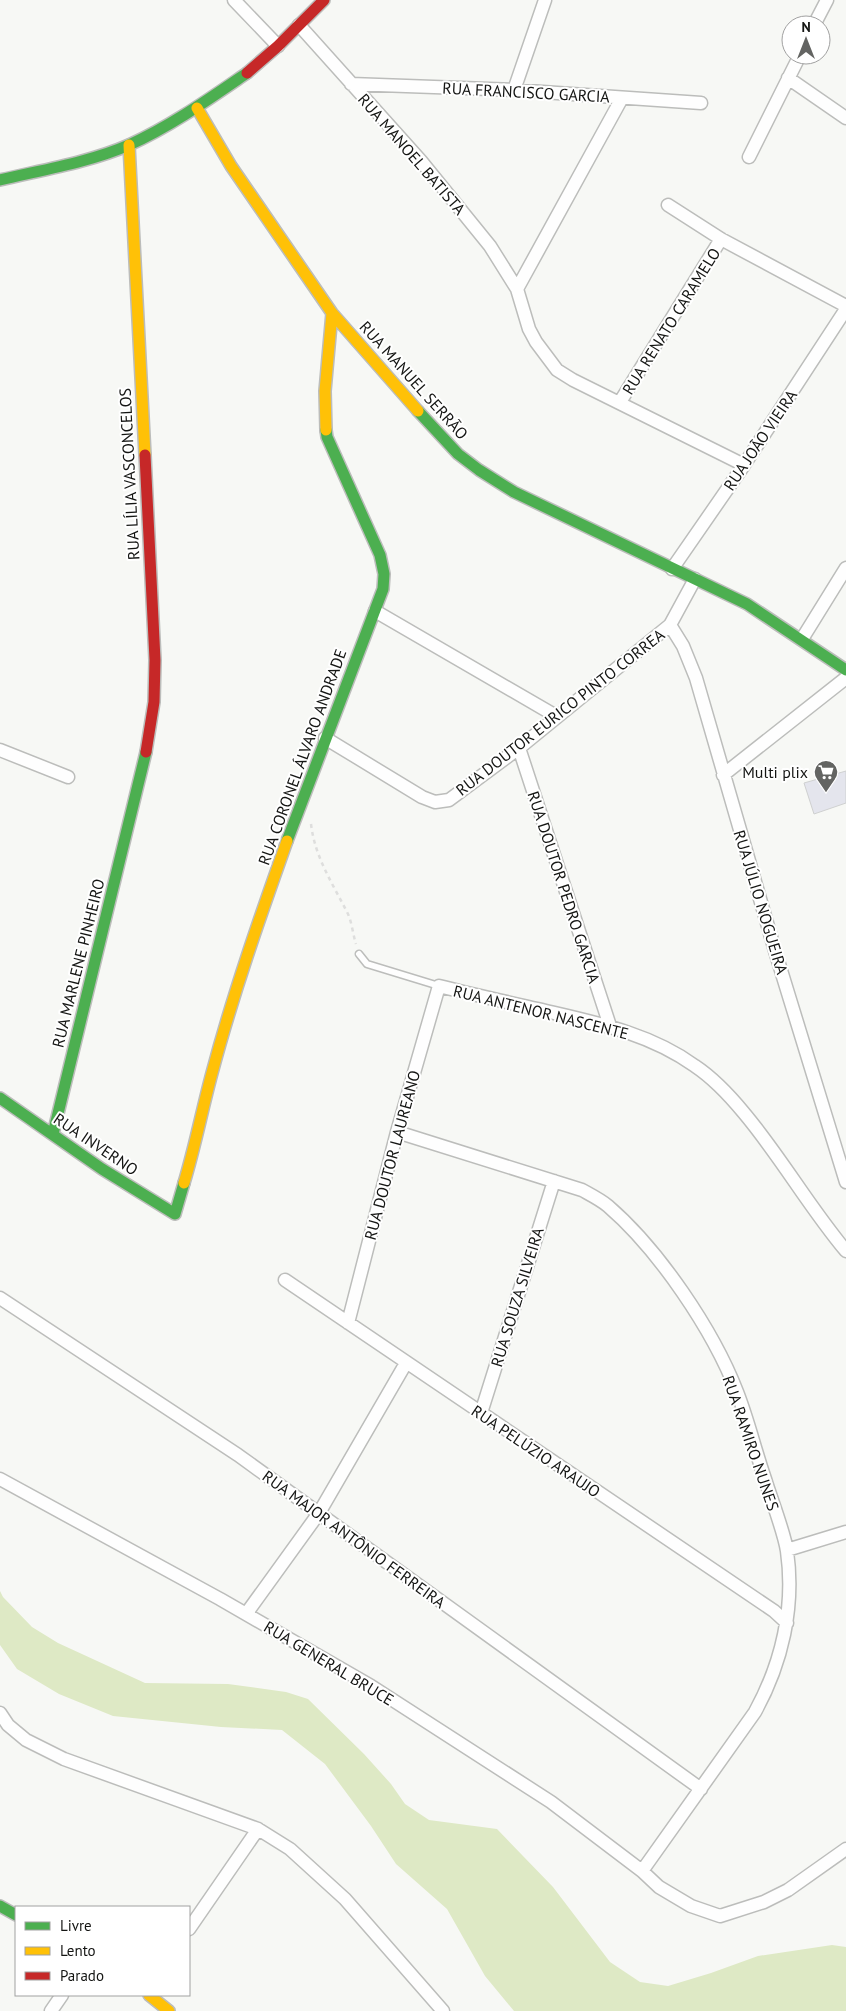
<svg xmlns="http://www.w3.org/2000/svg" width="846" height="2011" viewBox="0 0 846 2011" font-family="'PT Sans',sans-serif">
	<rect width="100%" height="100%" fill="#f7f8f5"/>
	<path fill="#dee9c5" d="M0,1591l3,6 29,30 26,16 87,40 83,1 58,8 22,7 56,55 27,30 14,20 24,16 68,9 56,58 57,75 30,20 28,4 43,-13 47,-17 74,-11 14,2v64h-332l-29,-35 -38,-67 -51,-45 -25,-38 -46,-62 -43,-34 -61,-3 -108,-11 -54,-22 -42,-25 -17,-24z"/>
	<path fill="#e4e5ed" stroke="#cfd0d0" d="M846,771v32l-32,11 -10,-31z"/>
	<g fill="none" stroke-linecap="round" stroke-linejoin="round">
		<g stroke="#bcbdbb" stroke-width="9">
			<path id="lane" d="M359,954l8,10 72,22"/>
		</g>
		<g stroke="#bcbdbb" stroke-width="15">
			<path id="street" d="M234,0l44,46
				M299,25l122,136 69,85 27,43 12,40 7,13 21,28 16,10 171,85
				M814,25l13,-25
				M788,78l58,40
				M351,84l163,6 187,13
				M514,90l31,-90
				M749,157l51,-102
				M668,205l53,34 125,67
				M517,289l105,-191
				M620,402l101,-163
				M672,569l72,-104 102,-156
				M375,611l181,105
				M670,625l13,21 13,32 80,276 70,228
				M802,639l44,-71
				M325,738l97,59 13,5 14,-2 70,-52 151,-123 25,-46
				M519,748l91,278
				M0,750l68,27
				M723,775l123,-97
				M397,1132l185,58c9,5 19,10 26,16 51,44 105,124 129,186 11,28 18,58 28,87 6,20 19,52 22,72 8,56 -5,112 -32,161l-113,159
				M285,1280l489,331 13,12
				M0,1298l238,157 463,334
				M348,1323l49,-191 42,-146c36,9 72,17 107,25 52,12 105,23 149,55 18,12 35,30 49,47 37,44 65,94 102,138
				M481,1413l73,-232
				M0,1479l220,120 151,87 180,116 91,69 17,16 32,19 29,10 44,-14 24,-12 58,-41
				M787,1550l59,-18
				M246,1614l73,-101 87,-150
				M0,1713l8,12 18,15 38,19 194,70 32,20 55,50 98,112
				M189,1929l69,-100
				M51,2011l11,-16"/>
		</g>
		<g stroke="#bcbdbb" stroke-width="14">
			<path id="fast" d="M0,180c42,-10 90,-18 129,-35 42,-19 80,-46 118,-72
				M418,411l40,43 21,16 35,22 233,112 99,66
				M287,841l96,-252 1,-15 -4,-19 -53,-118 -1,-7
				M0,1098l102,71 73,45 9,-31
				M53,1134l93,-382
				M0,1906l16,9"/>
		</g>
		<g stroke="#bcbdbb" stroke-width="14">
			<path id="slow" d="M197,108l34,58 101,147 86,98
				M129,145l16,310
				M326,430l-1,-39 7,-78
				M184,1183c11,-36 18,-73 28,-110 21,-79 48,-156 75,-232
				M149,1995l20,16"/>
		</g>
		<g stroke="#bcbdbb" stroke-width="14">
			<path id="jam" d="M247,73l31,-27 46,-46
				M145,455l10,205 -1,42 -8,50"/>
		</g>
		<path stroke="#dededd" stroke-width="2.5" stroke-dasharray="4 4" stroke-linecap="butt" d="M311,824c4,34 22,60 37,90 4,9 5,21 8,30"/>
		<use href="#lane" stroke="#fefefe" stroke-width="6"/>
		<use href="#street" stroke="#fefefe" stroke-width="12"/>
		<use href="#fast" stroke="#4caf50" stroke-width="11"/>
		<use href="#slow" stroke="#ffc107" stroke-width="11"/>
		<use href="#jam" stroke="#c62828" stroke-width="11"/>
	</g>
	<defs>
		<g id="supermarket-pin" transform="scale(1.25)"><path d="M0 17L-7.5 6A9.5 9.5 0 1 1 7.5 6Z" fill="#636462" stroke="#fff"/><path d="M-6-5.5h2.5l.6 2H6L4.5 2H-2.5L-4.4-4H-6ZM-1.5 3.2a1.3 1.3 0 1 0 .1 0ZM3 3.2a1.3 1.3 0 1 0 .1 0Z" fill="#fff"/></g>
	</defs>
	<g fill-rule="evenodd">
		<use href="#supermarket-pin" x="826" y="772"/>
	</g>
	<g text-anchor="middle" stroke-width="4" stroke-linejoin="round" paint-order="stroke">
		<g font-size="16" fill="#141513" stroke="#fff">
			<text transform="translate(526 92) rotate(3)" y="6">RUA FRANCISCO GARCIA</text>
			<text transform="translate(412 154) rotate(49)" y="6">RUA MANOEL BATISTA</text>
			<text transform="translate(671 321) rotate(-58)" y="6">RUA RENATO CARAMELO</text>
			<text transform="translate(414 380) rotate(48)" y="6">RUA MANUEL SERRÃO</text>
			<text transform="translate(760 440) rotate(-56)" y="6">RUA JOÃO VIEIRA</text>
			<text transform="translate(129 474) rotate(-93)" y="6">RUA LÍLIA VASCONCELOS</text>
			<text transform="translate(560 712) rotate(-38)" y="6">RUA DOUTOR EURICO PINTO CORREA</text>
			<text transform="translate(302 757) rotate(-70)" y="6">RUA CORONEL ÁLVARO ANDRADE</text>
			<text transform="translate(564 887) rotate(72)" y="6">RUA DOUTOR PEDRO GARCIA</text>
			<text transform="translate(761 902) rotate(73)" y="6">RUA JÚLIO NOGUEIRA</text>
			<text transform="translate(78 963) rotate(-76)" y="6">RUA MARLENE PINHEIRO</text>
			<text transform="translate(541 1012) rotate(14)" y="6">RUA ANTENOR NASCENTE</text>
			<text transform="translate(96 1144) rotate(34)" y="6">RUA INVERNO</text>
			<text transform="translate(392 1155) rotate(-75)" y="6">RUA DOUTOR LAUREANO</text>
			<text transform="translate(517 1297) rotate(-73)" y="6">RUA SOUZA SILVEIRA</text>
			<text transform="translate(751 1443) rotate(71)" y="6">RUA RAMIRO NUNES</text>
			<text transform="translate(536 1451) rotate(34)" y="6">RUA PELÚZIO ARAUJO</text>
			<text transform="translate(354 1539) rotate(36)" y="6">RUA MAJOR ANTÔNIO FERREIRA</text>
			<text transform="translate(329 1663) rotate(31)" y="6">RUA GENERAL BRUCE</text>
		</g>
		<g font-size="16" fill="#141513" stroke="#fff" text-anchor="end">
			<text x="808" y="778">Multi plix</text>
		</g>
	</g>
	<rect x="15" y="1906" width="175" height="90" fill="#ffffff" stroke="#a1a1a1"/>
	<rect x="25" y="1922" width="25" height="8" fill="#4caf50" stroke="#a1a1a1"/>
	<text x="60" y="1931" font-size="15" fill="#141513">Livre</text>
	<rect x="25" y="1947" width="25" height="8" fill="#ffc107" stroke="#a1a1a1"/>
	<text x="60" y="1956" font-size="15" fill="#141513">Lento</text>
	<rect x="25" y="1972" width="25" height="8" fill="#c62828" stroke="#a1a1a1"/>
	<text x="60" y="1981" font-size="15" fill="#141513">Parado</text>
	<g transform="translate(806 40)"><circle r="24" fill="#ffffff" stroke="#a1a1a1"/>
	<path d="M0-4L9 19L0 12L-9 19Z" fill="#636462"/>
	<text y="-8" font-size="14" font-weight="bold" text-anchor="middle" fill="#141513">N</text>
	</g>
</svg>
